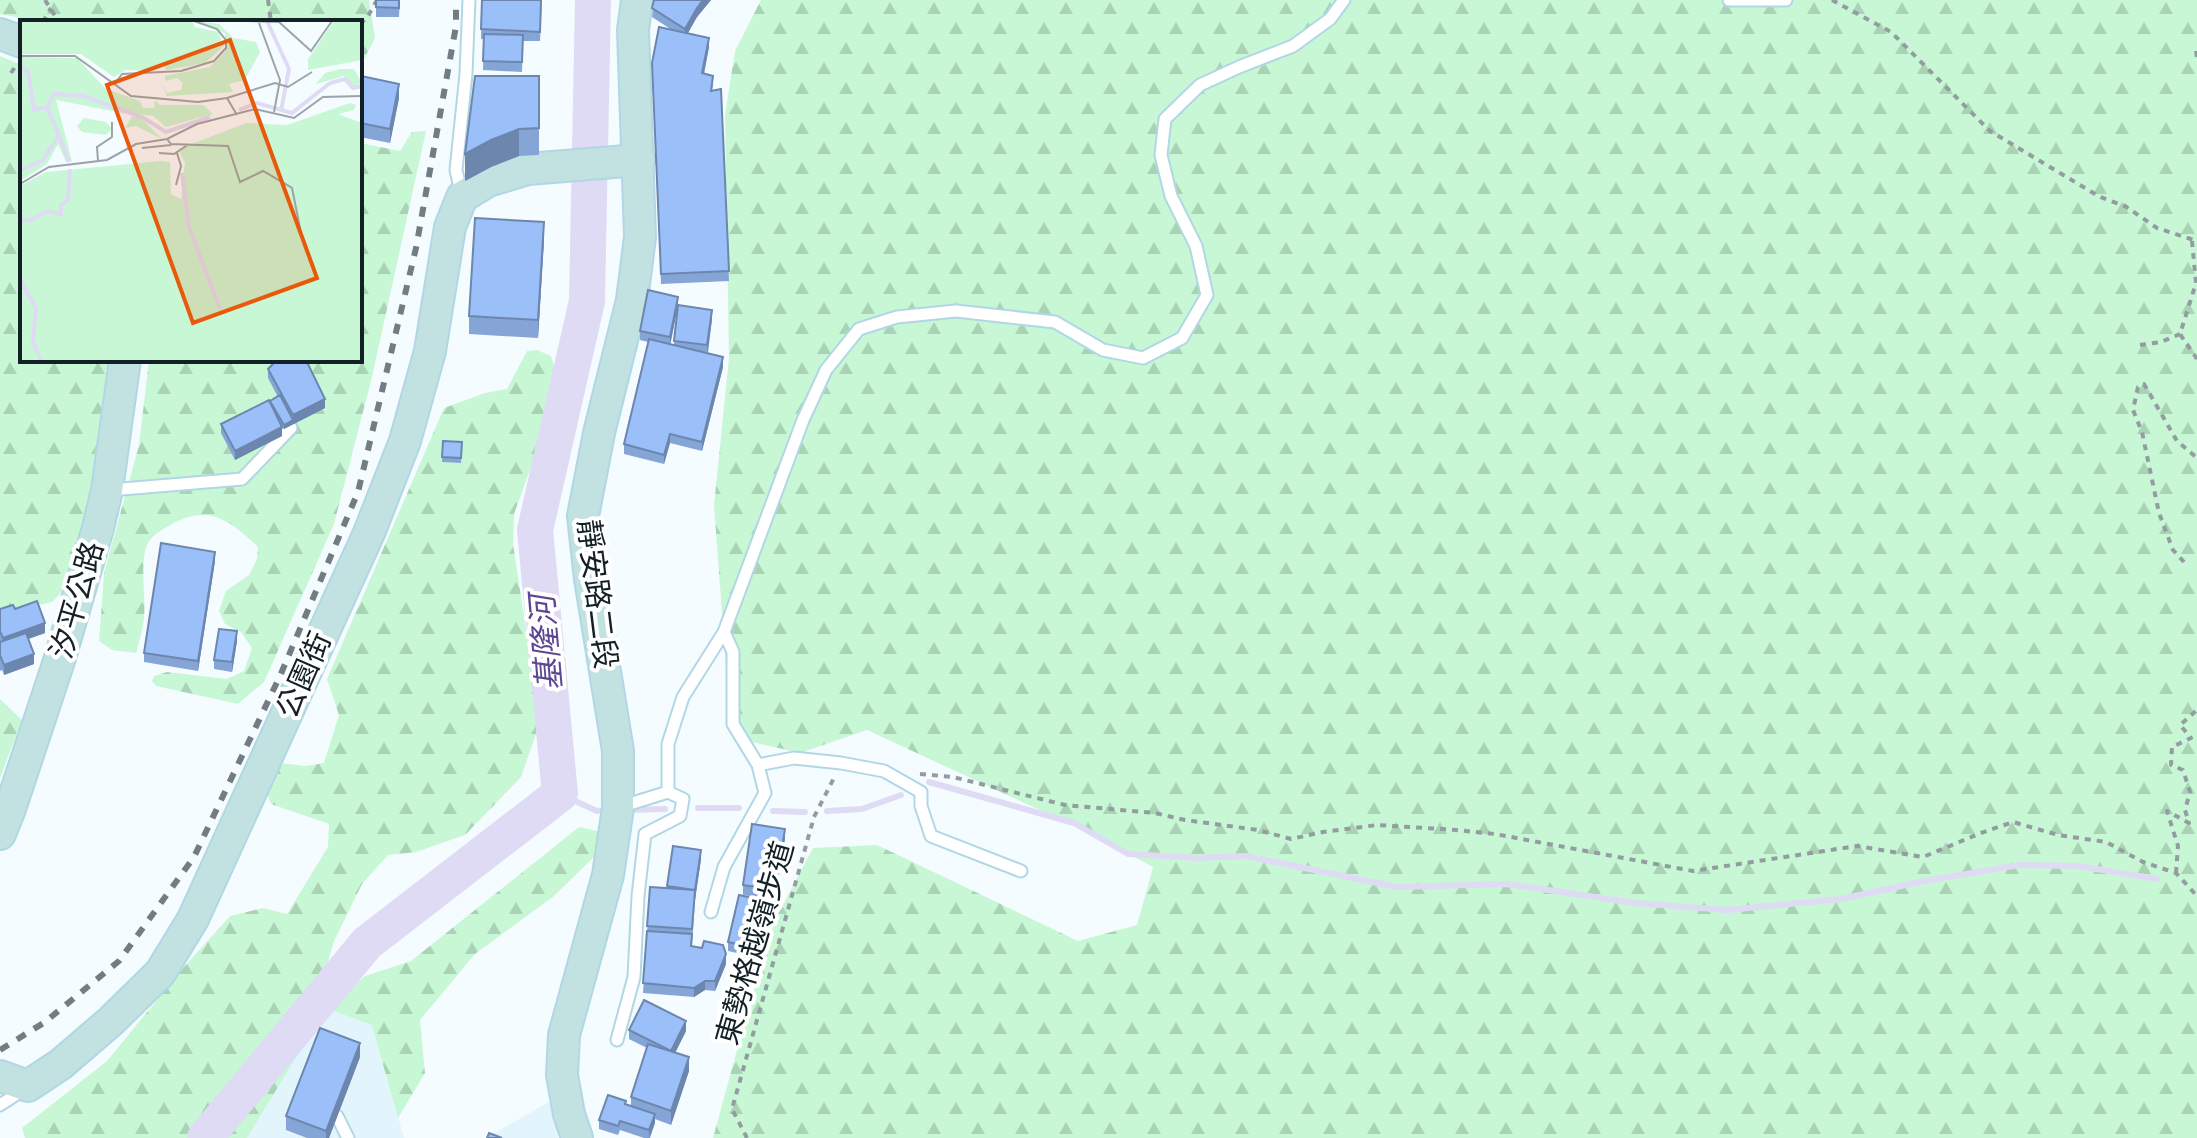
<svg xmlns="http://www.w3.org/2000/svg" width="2197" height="1138" viewBox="0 0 2197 1138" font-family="Spectral,'Noto Sans TC',serif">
	<defs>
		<pattern id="forest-firs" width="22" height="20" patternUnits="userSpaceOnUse" patternTransform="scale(2)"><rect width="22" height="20" fill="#c7f7d4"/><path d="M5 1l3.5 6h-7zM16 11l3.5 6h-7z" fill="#aad3b6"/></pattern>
	</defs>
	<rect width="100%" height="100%" fill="#f5fcff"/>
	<path fill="#e2f4fc" d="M325,1007l47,18 32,113h-157z
		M549,1102l9,36h-72z"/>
	<path fill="url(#forest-firs)" d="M0,0h369l6,38 -15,29v-45h-336l-8,-5 -16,-3z
		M761,0h1436v1138h-1484l35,-128 28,-92 37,-70 64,-3 201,96 59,-16 16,-58 -55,-30 -231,-107 -67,23 -52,-12 -20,-48 -14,-188 15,-147 -4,-243 10,-64z
		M0,56l22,9v295h86l-19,139 -20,85 -17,18 -52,12z
		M426,131l-54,246 -38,147 -70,158 -26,22 -82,-18 -4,-5 2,-5 13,-4 60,7 17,-8 8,-23 -11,-16 -16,-8 -6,-13 7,-20 23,-16 8,-16 1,-12c-26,-25 -49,-44 -86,-23 -8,5 -19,10 -24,19 -9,18 -2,54 -4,74 -1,12 -5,25 -8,36l-24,-3 -13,-9 5,-68 35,-128 10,-85h211v-217l40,8 12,-19z
		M537,350l14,6 5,16 -10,54 -32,88 -1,30 21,138 3,49 -16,46 -56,58 -49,17 -28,3 -26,29 -28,57 -11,38 26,11 16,-14 46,-15 168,-134 22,5 -1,19 -46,45 -79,58 -55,66 5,53 -27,45 -26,-93 -46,-17 -79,130h-222l-3,-10 85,-67 77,-94 46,-51 33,-8 24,6 41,-67 1,-23 -58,-20 -4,-11 13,-30 26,3 18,-3 15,-48 -12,-36 117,-271 41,-15 22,-4 20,-38z
		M0,699l22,21 -22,58z"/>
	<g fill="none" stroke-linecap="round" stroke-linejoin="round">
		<path stroke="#dfdbf5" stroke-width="6" d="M929,782l145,41 54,31 69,4 49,-2 151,31 110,-3 129,19 91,7 114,-11 78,-17 100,-17 60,1 78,13
			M560,794l37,17 13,-1
			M698,808h41
			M625,810l40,-1
			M773,811l32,1
			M827,811l35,-2 39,-14"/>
		<path stroke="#dfdbf5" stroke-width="36" d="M205,1138l162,-195 193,-149 -25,-264 52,-229 6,-301"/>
		<g stroke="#b1d7e5" stroke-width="15">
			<path id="lane" d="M1729,0h57
				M462,196l-6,-26 10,-96 3,-74
				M110,490l132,-11 49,-51
				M758,765l36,-7 47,5 43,8 37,21v14l10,30 90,35
				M620,807l48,-15v-48l15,-47 41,-65 79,-212 23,-50 33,-41 38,-12 59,-6 99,11 48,28 40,8 39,-20 25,-43 -11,-49 -25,-50 -10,-41 4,-36 35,-34 39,-18 54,-21 37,-27 14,-19
				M711,912l13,-45 41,-74 -7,-28 -25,-41v-72l-9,-20
				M617,1040l17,-63 4,-81 7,-62 35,-18 3,-17 -15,-7
				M0,1105l23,-15
				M337,1116l11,22"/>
		</g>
		<g stroke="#b1d7e5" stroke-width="34">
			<path id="secondary" d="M0,34l22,8
				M0,834l10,-25 49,-148 39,-133 9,-38 18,-130
				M0,1076l28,10 33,-22 50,-43 49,-48 33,-54 176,-386 36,-92 25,-90 20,-124 12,-30 26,-16 40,-12 111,-9
				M577,1138l-8,-24 -7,-39 2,-40 44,-160 10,-67v-57l-28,-172 -7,-63 16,-83 33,-133 8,-63 -7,-207 4,-30"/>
		</g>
		<path stroke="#939da1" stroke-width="4" stroke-dasharray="6 6" stroke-linecap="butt" d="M45,0l14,22
			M268,0l3,22
			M1832,0l59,32 99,99 110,66 25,9 32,22 40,13
			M43,22l8,-14
			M360,24l7,-6 10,-18
			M2196,51l1,7
			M11,73l6,-9
			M2192,241l4,42 -16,51 17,25
			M2140,345l21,-3 19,-8
			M2184,562l-11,-12 -14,-37 -17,-81 -9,-22 5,-23 6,-3 33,57 20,17
			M920,774l33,3 112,28 90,8 30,7 73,10 33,9 32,-7 54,-7 79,5 39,4 198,37 164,-25 66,11 58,-24 32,-11 45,13 48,7 37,20 33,11 21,23
			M2176,873l2,-27 -11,-35 22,12 -4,-13 5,-18 -7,-22 -12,-5 1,-18 19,-9 -11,-13 17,-15
			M747,1138l-15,-29 82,-292 21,-41"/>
		<use href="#lane" stroke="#fff" stroke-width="11"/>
		<use href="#secondary" stroke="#c1e2e0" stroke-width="30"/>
		<path stroke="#727d81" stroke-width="6" stroke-dasharray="10 10" stroke-linecap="butt" d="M0,1050l45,-28 74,-61 75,-104 86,-181 78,-184 58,-244 40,-222v-26"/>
	</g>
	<path fill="#85a5d6" d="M376,0h24l-1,17h-23z
		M482,0h60l-2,41h-17l-1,31 -39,-2 1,-31h-3z
		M654,0h57l-14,17 -9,16 21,14 -5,27 9,11 -1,6 9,-2 8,192 -68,3 -9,-221 20,-33 -20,-13z
		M539,76v79l-20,1 -28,11 -26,14z
		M360,82l39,16 -9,45 -30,-6z
		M544,240l-6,98 -69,-4v-18z
		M678,306l-8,38 4,1v-4l38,-22 -4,34 15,14 -21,84 -32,-8 -6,21 -40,-10v-10l24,-102 -8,-2v-9z
		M268,369l57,39 -41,21 -2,-1v8l-47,24 -14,-27v-9l57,-27 -10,-19z
		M443,441l19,1 -1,21 -19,-1z
		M215,561l-17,110 -54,-9v-9z
		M0,609h15l30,24 -17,6 6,25 -30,11 -2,-5 -2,1z
		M237,641l-5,31 -18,-3v-9z
		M785,838l-10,62 -32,-5v-10z
		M673,846l28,13 -6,41 -3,46 34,18 -11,27 -10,-1 -11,7 -51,-4 7,-106 17,1z
		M766,910l-10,47 -28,-6v-9z
		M629,1030l57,1 -11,22 14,18 -18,54 -16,-6v4l-5,15h-6l-24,-8 -2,5 -19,-6v-9l27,-16 5,2v-9l16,-49 -18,-9z
		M360,1057l-31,81h-22l-21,-8v-14z"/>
	<path fill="#6c86ae" d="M703,0h8l-14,17 -12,21v-9l12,-21z
		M709,38v9l-7,36v-10z
		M399,84v14l-9,45v-14z
		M519,129v27l-28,11 -26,14v-27l26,-14z
		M544,222v18l-6,98v-18z
		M678,297v9l-8,40v-9z
		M712,310v9l-5,36v-10z
		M723,357v10l-21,84v-9z
		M325,399v9l-41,21v-4l9,-5v-5z
		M282,427v9l-47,24v-9z
		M670,434v9l-6,21v-9z
		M215,552v9l-17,110v-10z
		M45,623v10l-42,15v-10z
		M237,631v10l-5,31v-10z
		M34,654v10l-30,11v-10z
		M785,829v9l-10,62v-10z
		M701,850v9l-6,41v-10z
		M766,901v9l-10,47v-9z
		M726,954v10l-11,27v-10z
		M705,981v9l-11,7v-9z
		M686,1021v10l-15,30v-10z
		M360,1043v14l-31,81h-3v-7z
		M689,1057v14l-18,54v-14z
		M655,1114v9l-6,15v-8z"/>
	<path fill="#9bc0f9" stroke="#6c86ae" stroke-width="2" d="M376,0h23v8l-23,-1z
		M482,0h59l-1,32 -59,-3z
		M654,0h49l-6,8 -12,21 -33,-21z
		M659,27l50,11 -7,35 11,3 -2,15 10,-2 8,182 -68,3 -9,-211z
		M484,34l39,1 -1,27 -39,-1z
		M361,76l38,8 -9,45 -30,-6v-41z
		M475,76h64v52l-20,1 -28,11 -26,14z
		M475,218l69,4 -6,98 -69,-4z
		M648,290l30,7 -8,40 -30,-6z
		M678,305l34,5 -5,35 -33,-4z
		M649,339l74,18 -21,85 -32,-8 -6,21 -40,-11z
		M277,360h29l19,39 -32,16 -25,-46z
		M280,395l13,25 -9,5 -14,-24z
		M269,400l13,27 -47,24 -14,-27z
		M443,441l19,1 -1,16 -19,-1z
		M161,543l54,9 -17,109 -54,-8z
		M37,601l8,22 -42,15 -3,-7v-22l13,-4 2,4z
		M219,629l18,2 -5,31 -18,-2z
		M26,633l8,21 -30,11 -4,-10v-13z
		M752,824l33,5 -10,61 -32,-5z
		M673,846l28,4 -6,40 -28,-4z
		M650,887l45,3 -3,39 -45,-3z
		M739,895l27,6 -10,47 -28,-6z
		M647,931l45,3 -1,12 11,2 2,-7 19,4 3,9 -11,27h-10l-11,7 -51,-5z
		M644,1000l42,21 -15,30 -42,-21z
		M320,1028l40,15 -34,88 -40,-15z
		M648,1044l41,13 -18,54 -40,-14z
		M608,1095l18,6 -1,3 30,10 -6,16 -29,-9 -2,5 -19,-6z
		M489,1133l13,5h-15z"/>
	<g text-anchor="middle" stroke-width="8" stroke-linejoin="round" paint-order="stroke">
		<g font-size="30" fill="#132126" stroke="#fff">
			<text transform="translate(597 594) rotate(83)" y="10">靜安路二段</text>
			<text transform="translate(77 600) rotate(-74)" y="10">汐平公路</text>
			<text transform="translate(304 675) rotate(-66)" y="10">公園街</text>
			<text transform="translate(755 943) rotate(-74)" y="10">東勢格越嶺步道</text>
		</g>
		<g font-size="32" font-style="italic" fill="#5b4793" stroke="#fff">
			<text transform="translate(546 643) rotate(-95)" y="11">基隆河</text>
		</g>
	</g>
	<g transform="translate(20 20)">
		<rect width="342" height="342" fill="#f5fcff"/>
		<path d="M0,1h172l3,6 23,5 6,14 -19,17 -38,7 -6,-7 -8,8 -28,-1 -11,7 -33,-23h-61zM176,1l23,3 14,14 23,4 4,10 -15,28 -16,4 4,8 -66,4 -5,-12 5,9 14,-3 2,-7 -6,-5 -12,3v-5l45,-9 16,-16 -1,-18zM314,1h28v39l-54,10v-11zM0,37l57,1 29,31 34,12 3,7h11l1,-8 5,5h43l10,9 -47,13 -13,-11 -16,-2 25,25 -26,-13 -11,2 8,-13 -77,-15 16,61 -6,1 -8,-18 -11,20 -27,17zM320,49h14l8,14 -9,3 -9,-10 -28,8 9,-11zM330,83l6,2 -2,5 -16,4 24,9v238h-342v-175l26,-14 115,-11 9,1 1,32 10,5 4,-36 -6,-12 5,-4 62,-24 41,2z" fill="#c7f7d4"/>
		<path d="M64,98l22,4 6,7 -6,6 -24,-3 -5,-6z" fill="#c7f7d4"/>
		<path fill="none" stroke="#dfdbf5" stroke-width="4" d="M247,1l22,48 -8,42M0,47l8,4 6,39 13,-3M219,90l18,-7 35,10 38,-30 15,-4 8,9 9,-2M39,115l10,27M0,150l22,-9 17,-26 -12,-28 7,-13 29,2 59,21 24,15 44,-15M162,153l7,54 31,82M0,199l9,2 18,-10 14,3v-9l7,-5 2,-31M0,260l16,28 -3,34 8,19"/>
		<path fill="none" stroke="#9ba4a8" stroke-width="2" d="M228,1l31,1 32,29 21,-30M239,3l21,57 -6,32M0,36h55l56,40 67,6 29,-4 10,17M94,65l8,-11 59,-3 33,-10 12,-13v-8l-9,-11 -23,-8M207,78l48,-15 13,4 24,-15M147,119l4,5 57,2 12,36 23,-11 29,17 10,50M122,128l29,-3M139,133l15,1 15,-10M78,141l-1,-14 15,-10v-15M0,164l29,-17 58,-7 29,-16 31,-5 30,-15 58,-15 39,9 29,-21 39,-1M156,165l5,-19 -4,-13"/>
		<path fill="#e8590c" fill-opacity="0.15" stroke="#e8590c" stroke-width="4" d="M210,20l87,238 -124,45 -86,-238z"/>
		<rect width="342" height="342" fill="none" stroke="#132126" stroke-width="4"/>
	</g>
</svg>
